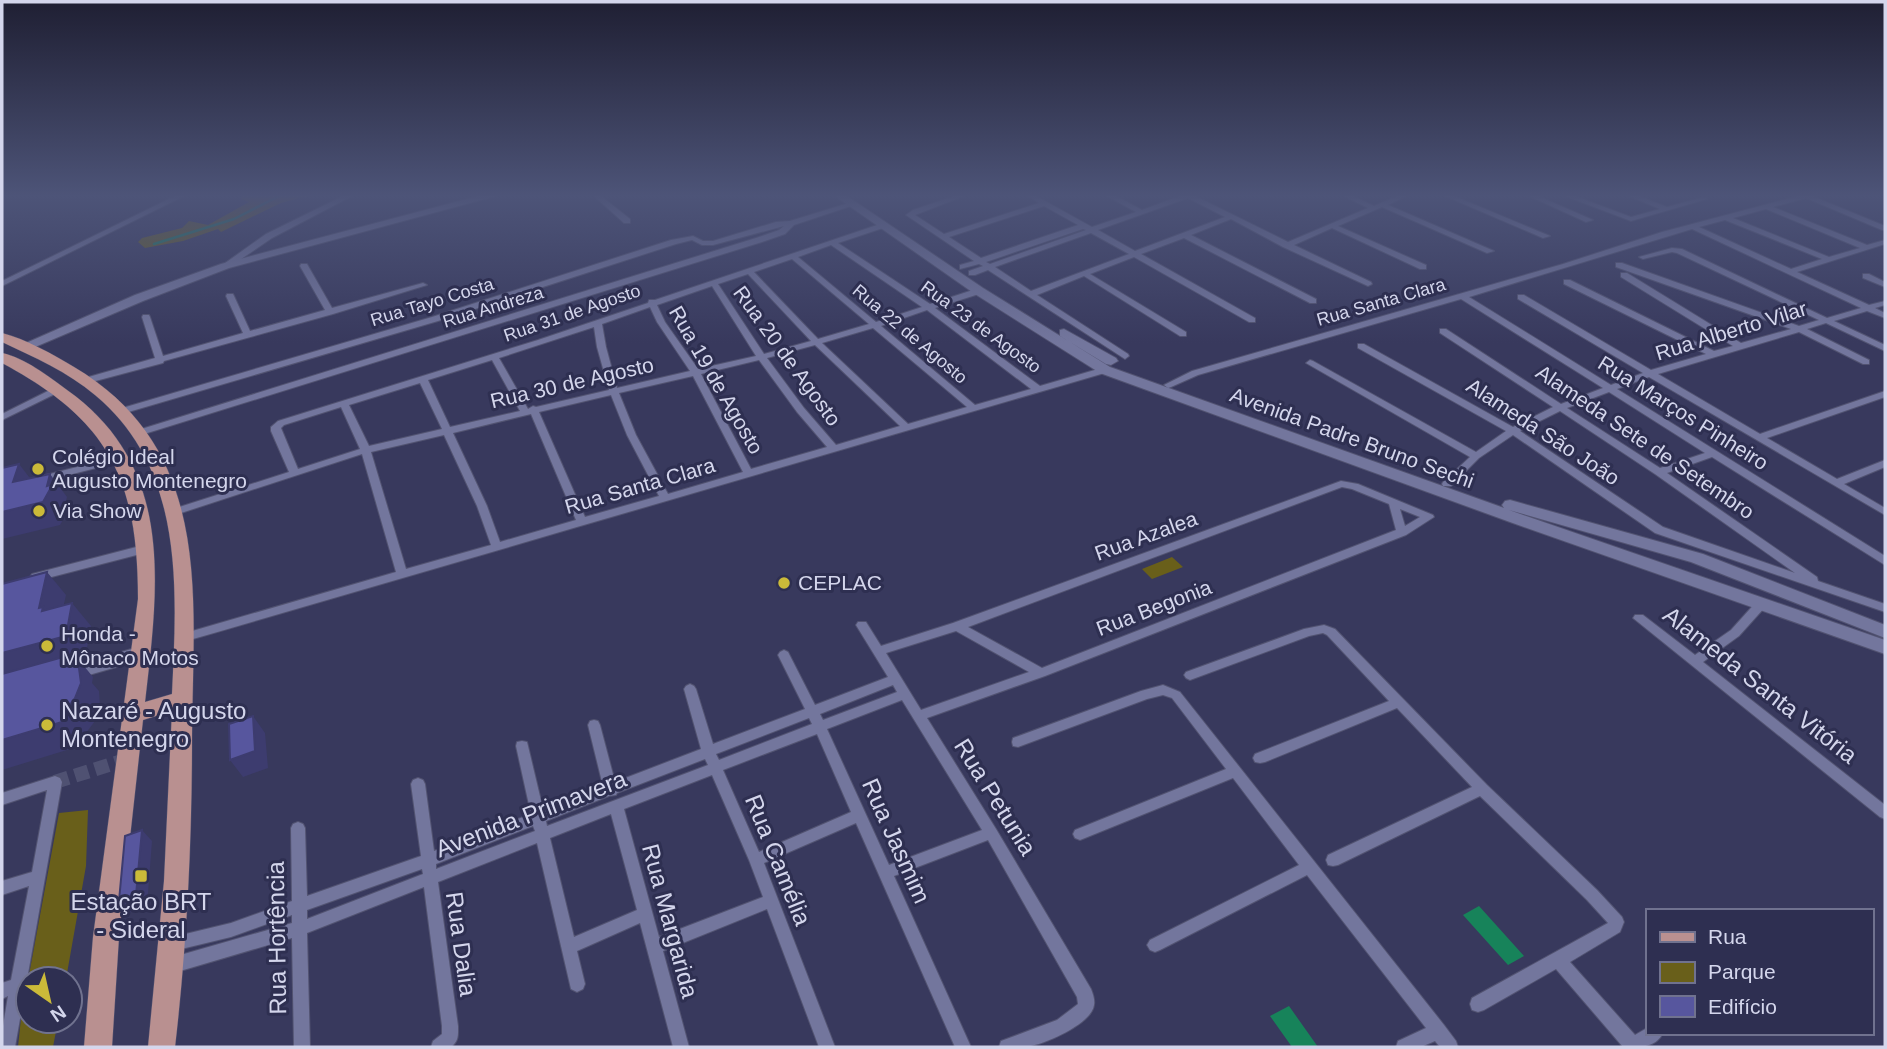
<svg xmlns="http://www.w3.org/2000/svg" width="1887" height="1049" viewBox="0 0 1887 1049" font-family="Helvetica,sans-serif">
	<rect width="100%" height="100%" fill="#38395d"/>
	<path fill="#695f1a" d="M242,196h75l-14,1 -22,6 -60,29 -3,-3 -35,12 -38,7 -7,-6 4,-4 40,-10 7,-7 19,4 41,-23 -8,-3z
		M1172,557l11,10 -31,12 -10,-10z
		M88,810l-2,56 -20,113h-38v42h30l-5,26h-35l3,-29 38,-205z"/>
	<path fill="#17835a" d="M1479,906l45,50 -16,9 -45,-50z
		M1289,1006l29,41h-26l-22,-31z"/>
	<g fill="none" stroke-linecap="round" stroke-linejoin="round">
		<path stroke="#17835a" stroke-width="2.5" d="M154,244l80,-25 45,-23"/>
		<path stroke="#4f5172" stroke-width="14" stroke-dasharray="14 7" stroke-linecap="butt" d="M55,782l73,-23"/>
		<g stroke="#525371" stroke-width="2">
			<path id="street" d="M175,196h9l-182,90v-5z
				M343,196h9l-80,42 -44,30 -7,-2 45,-32z
				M594,196h7l29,23v4h-6z
				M954,196h10l-49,19 29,19 95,-31 -11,-7h8l56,31 44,-15 -29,-16h9l26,14 38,-14h15l93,46 80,-34 -24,-12h9l21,10 23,-10h9l-18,9 106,46 -7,2 -105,-46 -44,19 88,39v4h-6l-88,-41 -38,17 77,37 1,2 -4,2 -85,-39 -52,-28 -40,16 125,64v4h-6l-126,-65 -43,16 114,64v4h-6l-115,-65 -44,17 96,58v4h-6l-96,-60 -47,19 91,59 1,2 -4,3 -137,-89 -13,5h-6v-4l14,-5 -4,-2 -19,5v-4l14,-4 -68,-46 7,-5zM1188,198l37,19 -90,34 -37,-21zM1044,206l34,19 -97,33 -32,-21zM1083,229l3,1 -96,34 -4,-2zM1091,233l38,21 -98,37 -36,-24z
				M1445,196h9l96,40 -7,2z
				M1529,196h9l55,24 -7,2z
				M1565,196h10l56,21 29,-8 -31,-13h10l28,11 37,-10 3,2 -76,22z
				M1798,196h14l73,30v4h-3l-76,-32 -33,9 94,38 18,-5v4l-88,28 72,33 16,-4v4l-10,3 10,5v5l-18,-7 -33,10 51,24v6l-59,-28 -19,6 62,31v4h-6l-64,-32 -141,42 102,60 125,-43v6l-118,41 70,41 48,-19v7l-41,17 41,24v7l-236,-138 -32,12 268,167v9l-173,-108 -45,16 150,104 1,4 67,23v8l-230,-79 -142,-98 -34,23 -28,28h-8l-1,-2 1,-2 27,-25 -164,-94 4,-3 3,1 163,91 30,-21 -148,-83v-4h6l149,83 40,-20 -113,-74v-4h6l115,75 42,-16 -142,-89 -263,76 -27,12 -3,1 -4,-3 28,-14 371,-107 99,-32zM1766,209l94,39 -31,9 -96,-39zM1725,220l97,39 -31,10 -92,-42zM1692,229l169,79 -34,10 -145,-69 -10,-1 -33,9 4,2 29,-7 5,1 142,67 -20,6 -177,-63h-6v4l175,62 -50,14 -114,-70h-6v4l112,69 -19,5 -144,-71h-6v4l142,70 -55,16 -127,-75h-6v4l125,74 -32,12 -142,-88zM1609,392l96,61 -45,15 -93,-60zM1560,411l95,63 140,99 -132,-46 -143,-96z
				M852,202l3,2 -1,1 -60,20 -9,9 -23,8 -621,193 -3,1 -5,-3 2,-2 621,-193 23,-8 5,-4 -71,19h-11l-10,-5 -16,4 -238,77 -313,92h-6l-2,-2 2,-2 313,-92 239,-77 22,-4 10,5h10l63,-19 14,-1z
				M883,223l4,2 -1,2 -48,16 92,61 46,-15h6v4l-47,15 105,78 65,-19 4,3 -1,2c-306,89 -615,180 -922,269l-4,-1 -2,-3 2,-3 214,-62 -34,-118 -184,60h-8l-1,-2 1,-2 119,-38 -18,-41v-4l7,-6 260,-81 110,-37 1,-3h6zM831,245l91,62 -46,15 -78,-65zM792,259l77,65 -51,15 -64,-67zM748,274l63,67 -47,13 -46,-70zM712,286l44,70 -58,13 -33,-47 -8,-17zM650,307l7,15 33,49 -73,17 -11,-41 -4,-23zM927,310l104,79 -56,16 -94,-79zM594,327l3,20 12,43 -73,17 -3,-1 -5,3 -29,-51zM873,328l94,79 -59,17 -86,-81zM815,345l85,81 -64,19 -32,-37 -37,-50zM492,360l28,51 -70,16 -22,-47zM759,360l38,52 30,35 -76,22 -50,-95zM693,376l50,96 -75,22 -32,-59 -17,-42zM420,383l22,46 -73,17 -20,-41zM611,395l16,40 32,61 -74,21 -46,-105zM341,407l19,42 -62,20 -17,-41 3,-3zM531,414l45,106 -76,22 -13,-36 -34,-73zM444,435l33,71 14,39 -85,24 -35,-117z
				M301,264h6l25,44 91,-25 4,2 -94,29 -169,47 -1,2 -75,20 -4,-3 1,-2 70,-20 -13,-41 1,-2h6l1,2 13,39 80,-23 -17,-37 1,-2h6l1,2 16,35 75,-21 -25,-44z
				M1863,274h6l16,8v5l-22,-9z
				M56,387l5,3 -2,2 -57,28v-6z
				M120,456l3,1 2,2 -2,2 -85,22 -5,-3 1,-2z
				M1341,481l17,3 75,31 1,2 -28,18 -361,141 -118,42 69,111 95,160c2,5 4,11 3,16 -2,19 -51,40 -68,42 -8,1 -19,0 -27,0l2,-6 56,-21 21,-16 -1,-7 -89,-157 -94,36 77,171h-16l-99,-224 -92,40 71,184h-16l-52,-138 -104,42 26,96h-16l-33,-124 -63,28 8,33 -2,5 -6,3 -6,-3 -34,-146 -99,39 20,144c0,9 1,15 -7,21h-20l2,-6 9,-7v-8l-18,-139 -117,46 3,114h-16l-2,-109 -122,36 -5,-3 -3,-5 3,-5 5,-3 122,-35v-8l-61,22 -58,14 -5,-2 -3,-5 3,-5 5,-2 58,-14 61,-22 -1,-73 2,-4 5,-2 5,2 2,4 2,68 114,-40 -10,-72 2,-4 5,-2 5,2 2,4 9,67 97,-37 -15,-68 1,-4 5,-1 5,1 1,4 15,63 60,-23 -15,-61 2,-4 4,-1 4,1 2,4 15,57 86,-33 -17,-60 2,-3 4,-2 4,2 2,3 17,55 92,-35 -27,-54 2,-3 4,-2 4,2 27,53 73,-28 -32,-52 2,-3h8l15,24 72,-23zM1342,487l10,2 37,15 7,26 -354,138 -74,-41zM1400,509l20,8 -15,9zM956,631l73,41 -108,38 -35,-57zM893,685l4,7 -74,28 -3,-6zM902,700l80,130 -93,35 -62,-136zM809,718l3,6 -93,36 -3,-6zM817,734l34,78 -92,40 -36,-82zM705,759l3,6 -161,61 -1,-5 63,-25 7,-1 1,-2zM712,775l37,85 14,37 -104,40 -35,-128zM611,814l26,96 -63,27 -24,-99zM533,826l2,5 -99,38v-5zM422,869l1,5 -116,45v-9z
				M148,544l5,4 -1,3 -116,30 -4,-1 -2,-3 2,-3 4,-1z
				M1762,599l4,1 2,3 -2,3 -27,30 -36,26 182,143v14l-5,-2 -247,-199 2,-3h8l52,40 36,-25 27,-30z
				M1324,625l11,4 152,156 110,105 25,27 2,5 -4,10 -50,30 65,73 12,-7v5h16c-8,16 -25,14 -40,14l-67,-78 -72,41 -6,2 -6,-2 -2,-6 2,-6 136,-75 -21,-23 -107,-104 -142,69 -5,1 -5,-1 -2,-5 2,-5 144,-68 -75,-79 -132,54 -5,1 -5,-1 -2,-4 2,-4 134,-53 -62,-66 -4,-2 -14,3 -119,44 -4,-2 -2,-3 2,-3 118,-43z
				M1163,685l17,7 264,333 12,16 2,6h-18l-5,-6 -14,6h-25l2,-6 28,-13 -119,-153 -147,75 -5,2 -5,-2 -3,-5 3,-5 149,-75 -66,-87 -148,60 -5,2 -5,-2 -2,-4 2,-4 151,-61 -54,-71 -9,-3 -16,4 -129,48 -5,-1 -1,-4 1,-4 128,-47z
				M55,776l5,2 2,4 -47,265h-13v-15l6,-36 -6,3v-16l9,-3 18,-94 -27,9v-14l30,-9 15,-82 -45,15v-12z"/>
		</g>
		<g stroke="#525371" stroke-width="2">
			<path id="secondary" d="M478,196h18l-267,72 -86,33 -115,49 -5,1 -6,-4 118,-52 86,-31z
				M835,196h12l136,92 127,79 394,141 -2,-3 3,-4 5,-1 193,54 182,71v13l-194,-76 -182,-52 376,130v14l-375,-132 -410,-149 -125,-79z
				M1064,329l52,29 2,3 -7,4 -5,-1 -46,-28v-6z
				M142,646l6,2 3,5 -3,5 -80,23 -6,-2 -3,-5 3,-5z"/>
		</g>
		<g stroke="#525371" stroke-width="1">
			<path id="primary" d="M2,333c24,6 50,21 72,34 140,83 119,229 118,369 0,104 -5,208 -17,311h-27l16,-166 8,-170 -29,9 -24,217 -7,110h-28l9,-110 45,-338c0,-120 -29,-179 -136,-236v-10c23,5 46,23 65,37 109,77 91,197 78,312l27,-8c5,-106 13,-224 -77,-299 -27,-23 -61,-38 -93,-53z"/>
		</g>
		<use href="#street" fill="#73769d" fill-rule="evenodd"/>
		<use href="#secondary" fill="#73769d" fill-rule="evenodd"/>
		<use href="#primary" fill="#b99090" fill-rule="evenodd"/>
	</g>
	<path fill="#3d3c6f" d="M19,464l17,22h11l3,-12 17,23 -1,4 4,6 -10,18 -58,14v-27l11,-30z
		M47,572l19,23 -7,31 -20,-18z
		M72,603l19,23 -6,33 -6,1 14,17 -1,6 7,8 1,15 -5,15 -12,16v8l-81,25v-117z
		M253,716l12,17 3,35 -25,9 -13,-17z
		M142,830l10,11 -5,65 -17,6 -11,-11z"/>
	<path fill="#57569e" stroke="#3d3c6f" stroke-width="2" d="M19,464l-6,18 37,-8 -3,12 6,-2 -10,18 -41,10v-44z
		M47,572l-8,36 4,-1 -1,4 30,-8 -6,33 -64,17v-69z
		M74,654l-2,7 7,7 2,15 -6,15 -12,16 -1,8 -60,18v-66z
		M253,716l2,35 -25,9 -1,-36z
		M142,830l-6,65 -17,6 6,-65z"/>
	<linearGradient id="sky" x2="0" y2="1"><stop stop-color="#1f1f33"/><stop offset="0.57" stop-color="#4d5478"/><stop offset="1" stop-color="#4d5478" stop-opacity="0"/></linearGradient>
	<rect width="1887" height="343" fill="url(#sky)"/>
	<g fill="#cbba39" stroke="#2e2f51" stroke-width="2.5">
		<circle cx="38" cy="469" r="7"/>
		<circle cx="39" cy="511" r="7"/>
		<circle cx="784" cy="583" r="7"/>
		<circle cx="47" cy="646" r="7"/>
		<circle cx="47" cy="725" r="7"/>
		<rect x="134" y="869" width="14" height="14" rx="3.5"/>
	</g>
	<g text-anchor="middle" stroke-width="6" stroke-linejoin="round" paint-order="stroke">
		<g font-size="18" fill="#d4d6ec" stroke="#2e2f51">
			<text transform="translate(432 302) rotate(-17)" y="6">Rua Tayo Costa</text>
			<text transform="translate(1381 302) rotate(-16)" y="6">Rua Santa Clara</text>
			<text transform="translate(493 307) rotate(-17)" y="6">Rua Andreza</text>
			<text transform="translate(572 313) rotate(-19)" y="6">Rua 31 de Agosto</text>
			<text transform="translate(981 327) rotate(36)" y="6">Rua 23 de Agosto</text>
			<text transform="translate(910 334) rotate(40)" y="6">Rua 22 de Agosto</text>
		</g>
		<g font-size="21" fill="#d4d6ec" stroke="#2e2f51">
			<text transform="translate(1731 331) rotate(-17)" y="7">Rua Alberto Vilar</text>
			<text transform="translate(787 356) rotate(54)" y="7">Rua 20 de Agosto</text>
			<text transform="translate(716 380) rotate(60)" y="7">Rua 19 de Agosto</text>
			<text transform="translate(572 383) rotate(-13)" y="7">Rua 30 de Agosto</text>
			<text transform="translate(1683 413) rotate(32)" y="7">Rua Marços Pinheiro</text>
			<text transform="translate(1543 432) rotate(33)" y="7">Alameda São João</text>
			<text transform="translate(1352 438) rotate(20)" y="7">Avenida Padre Bruno Sechi</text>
			<text transform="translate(1645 442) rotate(34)" y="7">Alameda Sete de Setembro</text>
			<text transform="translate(640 486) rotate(-16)" y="7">Rua Santa Clara</text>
			<text transform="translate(1146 536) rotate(-20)" y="7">Rua Azalea</text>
			<text transform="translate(1154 608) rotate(-21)" y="7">Rua Begonia</text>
		</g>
		<g font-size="21" fill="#d4d6ec" stroke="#2e2f51" text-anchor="start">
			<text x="52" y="464">Colégio Ideal<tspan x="52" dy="24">Augusto Montenegro</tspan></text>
			<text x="53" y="518">Via Show</text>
			<text x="798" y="590">CEPLAC</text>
			<text x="61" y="641">Honda -<tspan x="61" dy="24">Mônaco Motos</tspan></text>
		</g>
		<g font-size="24" fill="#d4d6ec" stroke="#2e2f51">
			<text transform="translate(1760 685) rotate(38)" y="8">Alameda Santa Vitória</text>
			<text transform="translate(995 797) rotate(58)" y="8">Rua Petunia</text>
			<text transform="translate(531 814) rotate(-21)" y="8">Avenida Primavera</text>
			<text transform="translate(896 841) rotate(66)" y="8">Rua Jasmim</text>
			<text transform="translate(778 860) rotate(68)" y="8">Rua Camélia</text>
			<text transform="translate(670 921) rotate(75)" y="8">Rua Margarida</text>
			<text transform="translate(277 938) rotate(-91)" y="8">Rua Hortência</text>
			<text transform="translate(461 944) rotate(82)" y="8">Rua Dalia</text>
		</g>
		<g font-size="24" fill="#d4d6ec" stroke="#2e2f51" text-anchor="start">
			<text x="61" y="719">Nazaré - Augusto<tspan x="61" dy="28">Montenegro</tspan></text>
			<text x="141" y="910" text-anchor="middle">Estação BRT<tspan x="141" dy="28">- Sideral</tspan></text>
		</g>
	</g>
	<rect width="1887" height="1049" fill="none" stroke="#d4d6ec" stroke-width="7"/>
	<rect x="1646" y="909" width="228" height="126" fill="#2e2f51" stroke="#70728f" stroke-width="2"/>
	<rect x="1660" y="932" width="35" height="10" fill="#b99090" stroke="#70728f" stroke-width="2"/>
	<text x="1708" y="944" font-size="21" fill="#d4d6ec">Rua</text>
	<rect x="1660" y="962" width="35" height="21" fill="#695f1a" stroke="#70728f" stroke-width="2"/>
	<text x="1708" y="979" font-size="21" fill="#d4d6ec">Parque</text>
	<rect x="1660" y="996" width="35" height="21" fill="#57569e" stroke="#70728f" stroke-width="2"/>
	<text x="1708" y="1014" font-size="21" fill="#d4d6ec">Edifício</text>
	<g transform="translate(49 1000) rotate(146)"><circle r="33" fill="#2e2f51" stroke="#70728f" stroke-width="2"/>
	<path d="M0-5L12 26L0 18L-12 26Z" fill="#cbba39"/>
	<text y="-10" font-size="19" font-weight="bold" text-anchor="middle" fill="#d4d6ec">N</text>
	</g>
</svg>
